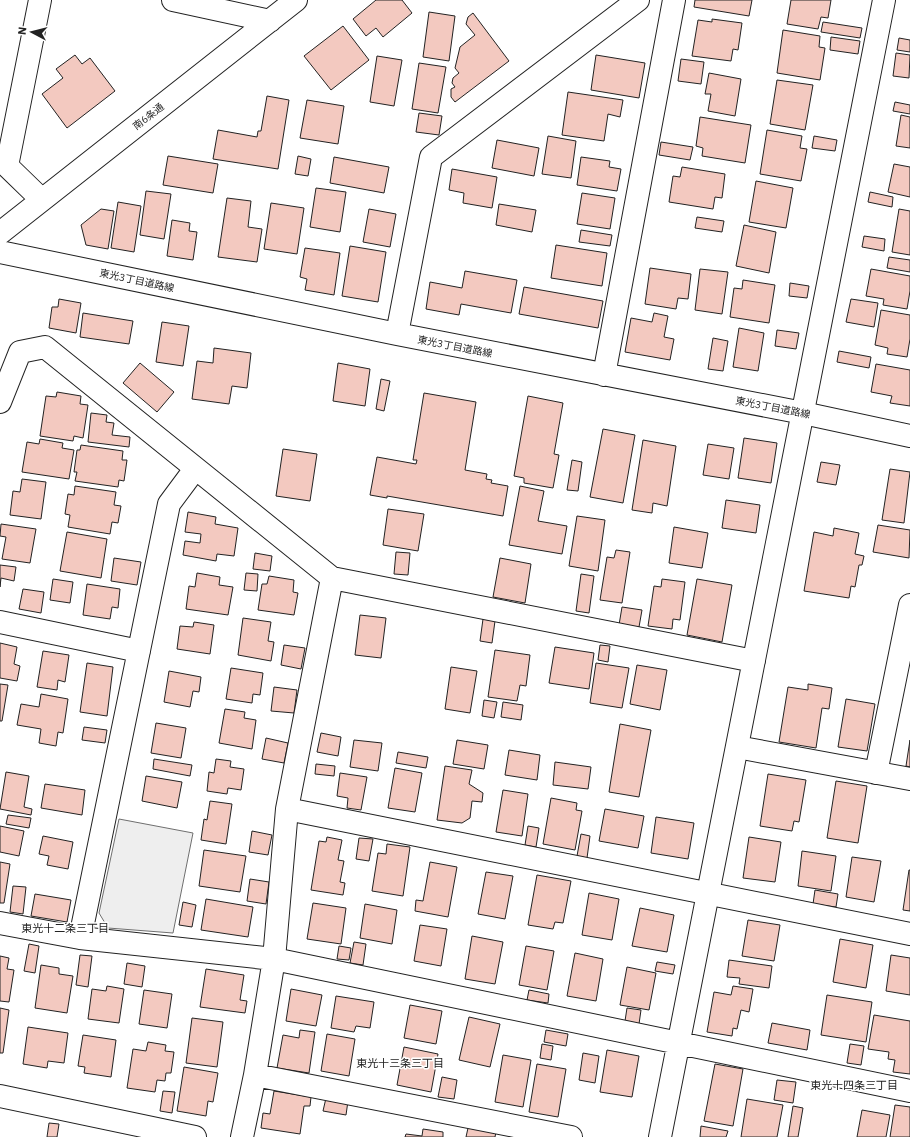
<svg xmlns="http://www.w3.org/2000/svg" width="910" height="1137" viewBox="0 0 910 1137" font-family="'IBM Plex Sans','Noto Sans JP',sans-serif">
	<rect width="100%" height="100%" fill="#fff"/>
	<path fill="#eee" stroke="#6f6f6f" d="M119,819l74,14 -20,100 -65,-5 -9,-15z"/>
	<path fill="#f3c9c0" stroke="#222" d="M376,0h26l10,13 -29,24 -7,-9 -10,8 -13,-17z
		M695,0h57l-3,16 -55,-9z
		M791,0h40l-3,18 -7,-1 -3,12 -31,-5z
		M429,12l26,4 -6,45 -26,-4z
		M473,13l36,48 -54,41 -4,-5v-8l4,-2 -3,-4 1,-5 6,-5 -4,-5 5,-21 15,-12 -9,-11 2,-7z
		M712,19l30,4 -4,27 -5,-1 -2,12 -39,-5 6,-36 14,2z
		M823,22l39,6 -2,10 -39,-6z
		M343,26l26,34 -38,30 -27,-34z
		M783,30l37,6 -1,11 6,1 -5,32 -43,-7z
		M831,37l29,4 -2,13 -28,-4z
		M899,38l11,2v12l-13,-2z
		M896,53l14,2 -1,23 -16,-2z
		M75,55l7,9 8,-6 25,33 -48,37 -25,-34 21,-16 -7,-9z
		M596,55l49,8 -6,35 -48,-8z
		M377,56l25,4 -8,46 -24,-4z
		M681,59l23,3 -3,22 -23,-3z
		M419,63l27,4 -8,46 -26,-4z
		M709,73l32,6 -6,37 -27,-5 3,-17h-6z
		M777,80l36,5 -8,45 -35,-6z
		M568,92l55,8 -3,17 -12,-3 -4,27 -42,-6z
		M267,96l22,4 -11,69 -65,-10 5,-29 39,7 1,-6h3z
		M307,100l37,6 -6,38 -38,-6z
		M895,102l15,3v9l-17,-3z
		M419,113l23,3 -3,19 -23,-3z
		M901,115l9,2v31l-14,-2z
		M700,117l51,8 -6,38 -43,-7 1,-8 -7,-2z
		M767,130l35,6 -2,12 7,1 -6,32 -41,-7z
		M548,136l28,5 -5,37 -29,-4z
		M814,136l23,4 -2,11 -23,-3z
		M497,140l42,8 -5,28 -42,-8z
		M661,142l32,5 -3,13 -31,-5z
		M168,156l50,8 -5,29 -50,-8z
		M298,156l13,3 -3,17 -13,-2z
		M334,157l55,10 -5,26 -54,-10z
		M581,157l29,4 -1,6 12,2 -4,22 -40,-6z
		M894,164l16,3v30l-22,-5z
		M682,167l43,7 -3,24 -7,-1 -2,12 -44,-7 4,-26 7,1z
		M452,169l45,8 -5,31 -29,-5 1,-10 -15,-3z
		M756,181l37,7 -7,40 -37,-6z
		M316,188l30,4 -6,40 -30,-5z
		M146,191l25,3 -7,45 -24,-4z
		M870,192l23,5 -1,10 -24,-5z
		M582,193l33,5 -5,31 -33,-5z
		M227,198l24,3 -3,26 14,2 -5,33 -39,-5z
		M118,202l23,4 -7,46 -23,-4z
		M271,203l33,5 -7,46 -33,-5z
		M499,204l37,6 -4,22 -36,-7z
		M101,209l13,2 -6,38 -22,-4 -5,-20z
		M369,209l27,5 -6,33 -27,-5z
		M899,209l11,2v44l-18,-3z
		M697,217l27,4 -2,11 -27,-4z
		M172,220l18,3 -1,8 8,1 -4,28 -26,-4z
		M744,225l32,7 -7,41 -33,-7z
		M581,230l31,5 -2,11 -31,-4z
		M864,236l21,3 -1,12 -22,-4z
		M556,245l51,8 -5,33 -51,-8z
		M350,246l36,6 -8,50 -36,-6z
		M305,248l35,5 -6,42 -29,-5 2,-11 -7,-2z
		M889,257l21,3v12l-23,-4z
		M650,268l41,6 -3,25 -10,-1 -2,11 -31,-5z
		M700,269l28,3 -6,42 -27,-4z
		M871,269l39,7v15l-3,18 -24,-4 1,-6 -18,-3z
		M465,271l52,9 -6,33 -50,-9 -2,11 -33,-6 4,-27 32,6z
		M743,280l32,5 -6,38 -39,-6 4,-29 8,1z
		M790,283l19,3 -2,12 -18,-2z
		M524,287l79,14 -5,27 -79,-14z
		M59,299l22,4 -5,30 -27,-5 3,-21h6z
		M851,299l27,4 -4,24 -28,-5z
		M881,310l29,5v24l-3,18 -20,-3 1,-6 -13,-3z
		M83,313l50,8 -4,23 -49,-7z
		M654,313l14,3 -4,21 10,2 -4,21 -45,-8 6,-34 21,4z
		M162,322l27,4 -6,40 -27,-4z
		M739,328l25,5 -6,38 -25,-4z
		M777,330l22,3 -3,16 -21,-3z
		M713,338l15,3 -5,30 -15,-2z
		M214,348l37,5 -4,35 -15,-2 -3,18 -37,-5 5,-38 16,2z
		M839,351l32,6 -2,11 -32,-6z
		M140,363l34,29 -17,20 -34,-29z
		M338,363l32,6 -5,37 -32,-5z
		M876,364l34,6v36l-20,-3 2,-7 -21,-4z
		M381,379l9,2 -6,30 -8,-2z
		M57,392l24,4 -1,8 8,1 -5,33 -9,-2 -1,5 -33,-5 6,-40 10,1z
		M424,393l52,9 -11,68 22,4 -1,5 6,1 -1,3 17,3 -5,30 -116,-20v2l-17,-3 7,-38 39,7 1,-4h-4z
		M528,396l35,7 -9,51 5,1 -6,33 -29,-5v-5l-10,-2z
		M91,413l16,2 -1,7 8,1 -2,12 18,2 -1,10 -41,-5z
		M603,429l32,6 -12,68 -33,-6z
		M744,438l33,5 -6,40 -33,-5z
		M40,439l23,4 -1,5 12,2 -5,29 -47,-7 5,-30 12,2z
		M643,440l33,6 -9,60 -14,-3 -1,10 -20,-3z
		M708,444l26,4 -5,31 -26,-4z
		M81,445l42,6 -1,9h5l-3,21 -5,-1 -1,7 -43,-6 2,-9h-3l3,-22h3z
		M283,449l34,5 -7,47 -34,-5z
		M572,460l10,2 -4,29 -11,-1z
		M821,462l19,3 -4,20 -19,-3z
		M890,469l20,3 -6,51 -22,-3z
		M22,479l24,3 -5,37 -31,-4 3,-24 7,1z
		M75,486l41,6 -2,13 7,1 -3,17 -6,-1 -2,12 -42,-7 2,-12 -5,-1 3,-20 6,1z
		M520,486l24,5 -6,30 29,5 -5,28 -53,-9z
		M726,500l34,5 -4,28 -34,-5z
		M388,509l36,5 -6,37 -35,-6z
		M188,512l28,5 -1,7 23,4 -4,28 -17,-2 -1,7 -33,-6 2,-14 15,2 1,-9 -16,-2z
		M577,516l28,4 -7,51 -29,-5z
		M1,524l35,5 -6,34 -28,-4 4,-22 -6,-1z
		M878,525l32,5 -1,28 -36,-6z
		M674,527l34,6 -6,35 -33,-5z
		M834,528l25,5 -4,21 9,2 -2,9h-3l-4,22 -4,-1 -2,12 -45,-7 10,-59 19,4z
		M67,532l40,7 -6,39 -41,-7z
		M616,550l14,2 -8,51 -22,-3 7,-43 7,1z
		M396,552l14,1 -2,22 -14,-1z
		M255,553l17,3 -2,15 -17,-2z
		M114,558l27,4 -4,23 -26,-4z
		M500,558l31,6 -6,39 -32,-6z
		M0,565l16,2 -2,14 -13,-3 -1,9z
		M197,573l23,4 -1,8 14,2 -5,28 -42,-6 3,-23 6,1z
		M246,573l12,1 -1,17 -13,-1z
		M581,574l13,2 -5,37 -13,-2z
		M269,576l25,4 -1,12 5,1 -4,22 -36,-5 4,-26h5z
		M53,579l20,3 -3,21 -20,-3z
		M662,579l23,3 -5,38 -7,-1 -1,10 -24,-3 6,-40 7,1z
		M697,579l35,6 -10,57 -35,-7z
		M87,584l33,5 -2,19 -6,-1 -2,12 -27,-4z
		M23,589l21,3 -3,21 -22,-4z
		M622,607l20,3 -3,17 -20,-2z
		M360,615l26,3 -5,40 -26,-3z
		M243,618l28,4 -3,19 6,1 -3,19 -33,-6z
		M483,619l12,2 -3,22 -12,-2z
		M194,622l20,3 -4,29 -33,-5 3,-23 13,1z
		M0,643l17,4 -3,17 6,2 -3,15 -17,-3z
		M284,645l21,3 -4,21 -20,-4z
		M600,645l10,1 -2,16 -10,-2z
		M555,647l39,6 -5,36 -40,-6z
		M495,650l35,5 -4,31 -6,-1 -3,16 -29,-4z
		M43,651l26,4 -4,27 -7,-2 -1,10 -20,-3z
		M87,663l26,4 -6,49 -27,-4z
		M596,663l33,5 -7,40 -32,-5z
		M637,665l30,5 -7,40 -30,-6z
		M451,667l26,4 -7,42 -25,-4z
		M231,668l32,5 -3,22 -7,-1 -1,9 -26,-4z
		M169,671l32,6 -2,15 -6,-1 -3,16 -26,-5z
		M0,684l8,1 -6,36h-2z
		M808,684l24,4 -3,21 -7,-1 -6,40 -37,-6 9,-55 20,3z
		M274,687l23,3 -3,23 -23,-2z
		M41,694l27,5 -5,34 -5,-1 -2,14 -17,-3 2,-14 -24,-4 4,-21 18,3z
		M846,699l29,5 -8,47 -29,-4z
		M484,700l13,2 -3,16 -12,-2z
		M503,702l20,3 -2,15 -20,-3z
		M225,709l20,3 -1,6 12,2 -4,29 -33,-6z
		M156,723l30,5 -5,30 -30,-5z
		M620,724l31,6 -12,67 -30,-5z
		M84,727l23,3 -2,13 -23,-3z
		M321,733l20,4 -3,19 -21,-4z
		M266,738l22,5 -4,20 -22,-4z
		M354,740l28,3 -4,28 -28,-4z
		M457,740l31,5 -4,24 -31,-5z
		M910,740v27l-4,-1z
		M509,750l31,5 -3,25 -32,-5z
		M398,752l30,5 -2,11 -30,-5z
		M154,759l38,6 -2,11 -37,-7z
		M216,759l15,2 -1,6 14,2 -3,21 -13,-2 -1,6 -20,-3 2,-19 5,1z
		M555,762l36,5 -3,22 -35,-4z
		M316,764l19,2 -1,10 -19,-2z
		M445,766l27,4 -3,14 14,9 -1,9 -10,-1 -2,17 -8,5 -25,-3z
		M395,768l27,5 -7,39 -27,-4z
		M6,772l23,4 -5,31 8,2 -1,6 -31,-6z
		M340,773l27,4 -6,33 -14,-2 1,-10 -11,-2z
		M768,774l38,6 -7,42 -5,-1 -2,10 -32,-5z
		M146,776l36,6 -5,26 -35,-7z
		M836,781l31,5 -9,57 -31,-5z
		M45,784l40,6 -3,25 -41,-7z
		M503,790l25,4 -6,42 -26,-4z
		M551,798l26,5 -1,7 6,1 -7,39 -32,-6z
		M210,801l22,3 -6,40 -25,-4 3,-21 3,1z
		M605,809l39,7 -6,32 -39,-7z
		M8,815l23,3 -2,10 -23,-4z
		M656,817l38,6 -6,36 -37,-6z
		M0,826l24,5 -5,25 -19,-4z
		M528,826l11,2 -3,19 -11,-2z
		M252,831l20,4 -4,20 -19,-3z
		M581,834l9,2 -3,22 -10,-2z
		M43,836l30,6 -5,27 -21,-4 2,-9 -10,-2z
		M327,837l15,3 -4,20 6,1 -4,21 5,1 -2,12 -32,-5 8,-49 7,1z
		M749,837l32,5 -6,40 -32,-4z
		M359,838l14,1 -4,22 -13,-2z
		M387,844l23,3 -7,49 -31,-5 6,-38 8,1z
		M204,850l42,6 -6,36 -41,-6z
		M802,851l34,5 -5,35 -33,-5z
		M852,857l29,4 -7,41 -28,-5z
		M0,862l10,2 -6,39h-4z
		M430,862l27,5 -9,50 -33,-6 1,-11 7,1z
		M909,870h1v41l-7,-1z
		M486,872l27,4 -8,43 -27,-5z
		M537,875l34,6 -8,42 -8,-1 -2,7 -25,-4z
		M250,879l19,3 -3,22 -19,-3z
		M13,886l13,1 -3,27 -13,-2z
		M815,890l23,4 -2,13 -23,-3z
		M589,893l30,6 -7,41 -30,-5z
		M35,894l36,6 -4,22 -36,-6z
		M206,899l47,8 -5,30 -47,-7z
		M183,902l13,3 -4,22 -13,-2z
		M313,903l33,5 -5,36 -34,-5z
		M365,904l32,6 -5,34 -32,-6z
		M640,908l34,7 -7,37 -35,-6z
		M748,920l32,5 -6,36 -32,-5z
		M420,925l27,4 -6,37 -27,-5z
		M472,936l31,6 -8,42 -30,-5z
		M840,939l33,6 -7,43 -33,-6z
		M354,942l12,2 -3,21 -13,-2z
		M29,944l10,2 -4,27 -11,-2z
		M339,946l12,2 -2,12 -12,-1z
		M526,946l28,5 -7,39 -28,-5z
		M575,953l28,6 -7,42 -29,-5z
		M80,955l12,1 -4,31 -12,-2z
		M891,955l19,3v37l-24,-4z
		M0,956l9,2 -2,11 7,1 -5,32 -9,-1z
		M729,960l43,6 -3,22 -30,-4 1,-6 -13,-1z
		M657,962l18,3 -2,9 -18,-3z
		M127,963l18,3 -3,21 -18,-3z
		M41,965l18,3v6l14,2 -6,37 -32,-5z
		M627,967l29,6 -7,37 -29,-5z
		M206,969l38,6 -4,25 7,1 -2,12 -45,-6z
		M107,986l17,3 -5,34 -31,-4 4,-30 14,2z
		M733,986l20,3 -4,23 -8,-2 -4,19 -4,-1 -1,8 -25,-4 7,-40 17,3z
		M291,989l31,6 -6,31 -30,-5z
		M144,990l28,4 -5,34 -28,-4z
		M529,990l20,4 -1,9 -21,-3z
		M827,995l45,7 -6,40 -45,-7z
		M336,996l38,6 -4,26 -14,-2 -2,6 -23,-4z
		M410,1005l32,6 -6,33 -32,-6z
		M0,1008l9,2 -6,43h-3z
		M627,1008l14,2 -2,14 -14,-3z
		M874,1015l36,6v53l-17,-2 2,-12 -7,-1 1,-7 -21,-3z
		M469,1017l31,7 -10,43 -31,-7z
		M192,1018l31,4 -6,45 -31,-4z
		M772,1023l38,7 -3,20 -39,-7z
		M28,1027l40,6 -4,30 -16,-2 -1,7 -24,-4z
		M300,1030l15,2 -6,41 -32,-5 6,-33 16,3z
		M546,1030l22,4 -2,12 -22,-4z
		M327,1034l28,5 -6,37 -28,-5z
		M83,1035l33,5 -5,37 -27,-4 1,-6 -7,-1z
		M148,1042l18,3 -1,6 9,1 -3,21h-5l-1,8 -8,-1 -2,12 -28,-4 6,-39 13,2z
		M542,1044l11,2 -2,14 -11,-2z
		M850,1044l14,2 -3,19 -14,-2z
		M404,1047l34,7 -7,38 -34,-7z
		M607,1050l32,6 -7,41 -32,-5z
		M583,1053l16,3 -4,27 -16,-3z
		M503,1055l28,5 -8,47 -28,-5z
		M537,1064l29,5 -8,48 -29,-5z
		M715,1064l28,5 -10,57 -29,-5z
		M184,1067l34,6 -5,29 -5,-1 -2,15 -29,-5z
		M442,1077l15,3 -3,19 -16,-2z
		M777,1080l19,2 -3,21 -19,-3z
		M163,1091l12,1 -3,21 -12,-2z
		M274,1091l37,6 -1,9h-6l-4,28 -39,-6 2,-15 7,1z
		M326,1098l22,3 -2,14 -23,-4z
		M747,1099l36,6 -6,32h-36z
		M895,1105l15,2v30h-20z
		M793,1106l10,2 -5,29h-10z
		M862,1110l28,5 -4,22h-29z
		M49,1123l10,1 -2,13h-10z
		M701,1126l27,5 -2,6h-26z
		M468,1128l28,4 -1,5h-29z
		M423,1129l20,3v5h-38l1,-3 16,2z"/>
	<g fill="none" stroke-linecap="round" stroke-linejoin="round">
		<g stroke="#222" stroke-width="24">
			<path id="minor" d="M40,0l-33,166 34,33
				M173,0l97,21
				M0,233l296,-233
				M0,252l397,82 406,79 107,23
				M397,334l34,-177 207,-157
				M604,375l70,-375
				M0,402l20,-50 25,-5 287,231 422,83
				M0,622l139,29
				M737,747l173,32
				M876,773l34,-168
				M287,809l623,125
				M0,923l80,15 194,21 636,132
				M80,938l89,-434 26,-35
				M255,1075l316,62
				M0,1096l195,41
				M242,1137l13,-62 19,-116 13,-150 45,-231
				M660,1137l224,-1137"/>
		</g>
		<use href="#minor" stroke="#fff" stroke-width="22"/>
	</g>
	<g text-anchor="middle" stroke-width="3" stroke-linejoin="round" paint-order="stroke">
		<g font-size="10" fill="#222" stroke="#fff">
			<text transform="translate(148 116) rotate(-38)" y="4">南6条通</text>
			<text transform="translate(137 280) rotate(12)" y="4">東光3丁目道路線</text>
			<text transform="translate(455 346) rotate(11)" y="4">東光3丁目道路線</text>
			<text transform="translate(773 407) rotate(11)" y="4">東光3丁目道路線</text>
		</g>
		<g font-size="11" fill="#222" stroke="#fff">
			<text x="65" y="932">東光十二条三丁目</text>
			<text x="400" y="1067">東光十三条三丁目</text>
			<text x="854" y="1089">東光十四条三丁目</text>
		</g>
	</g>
	<g transform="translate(32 32) rotate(277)" stroke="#ffffff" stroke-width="3" paint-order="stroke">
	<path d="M0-3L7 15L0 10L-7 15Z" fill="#222222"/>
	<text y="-6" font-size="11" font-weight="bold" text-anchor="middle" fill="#222222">N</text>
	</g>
</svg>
